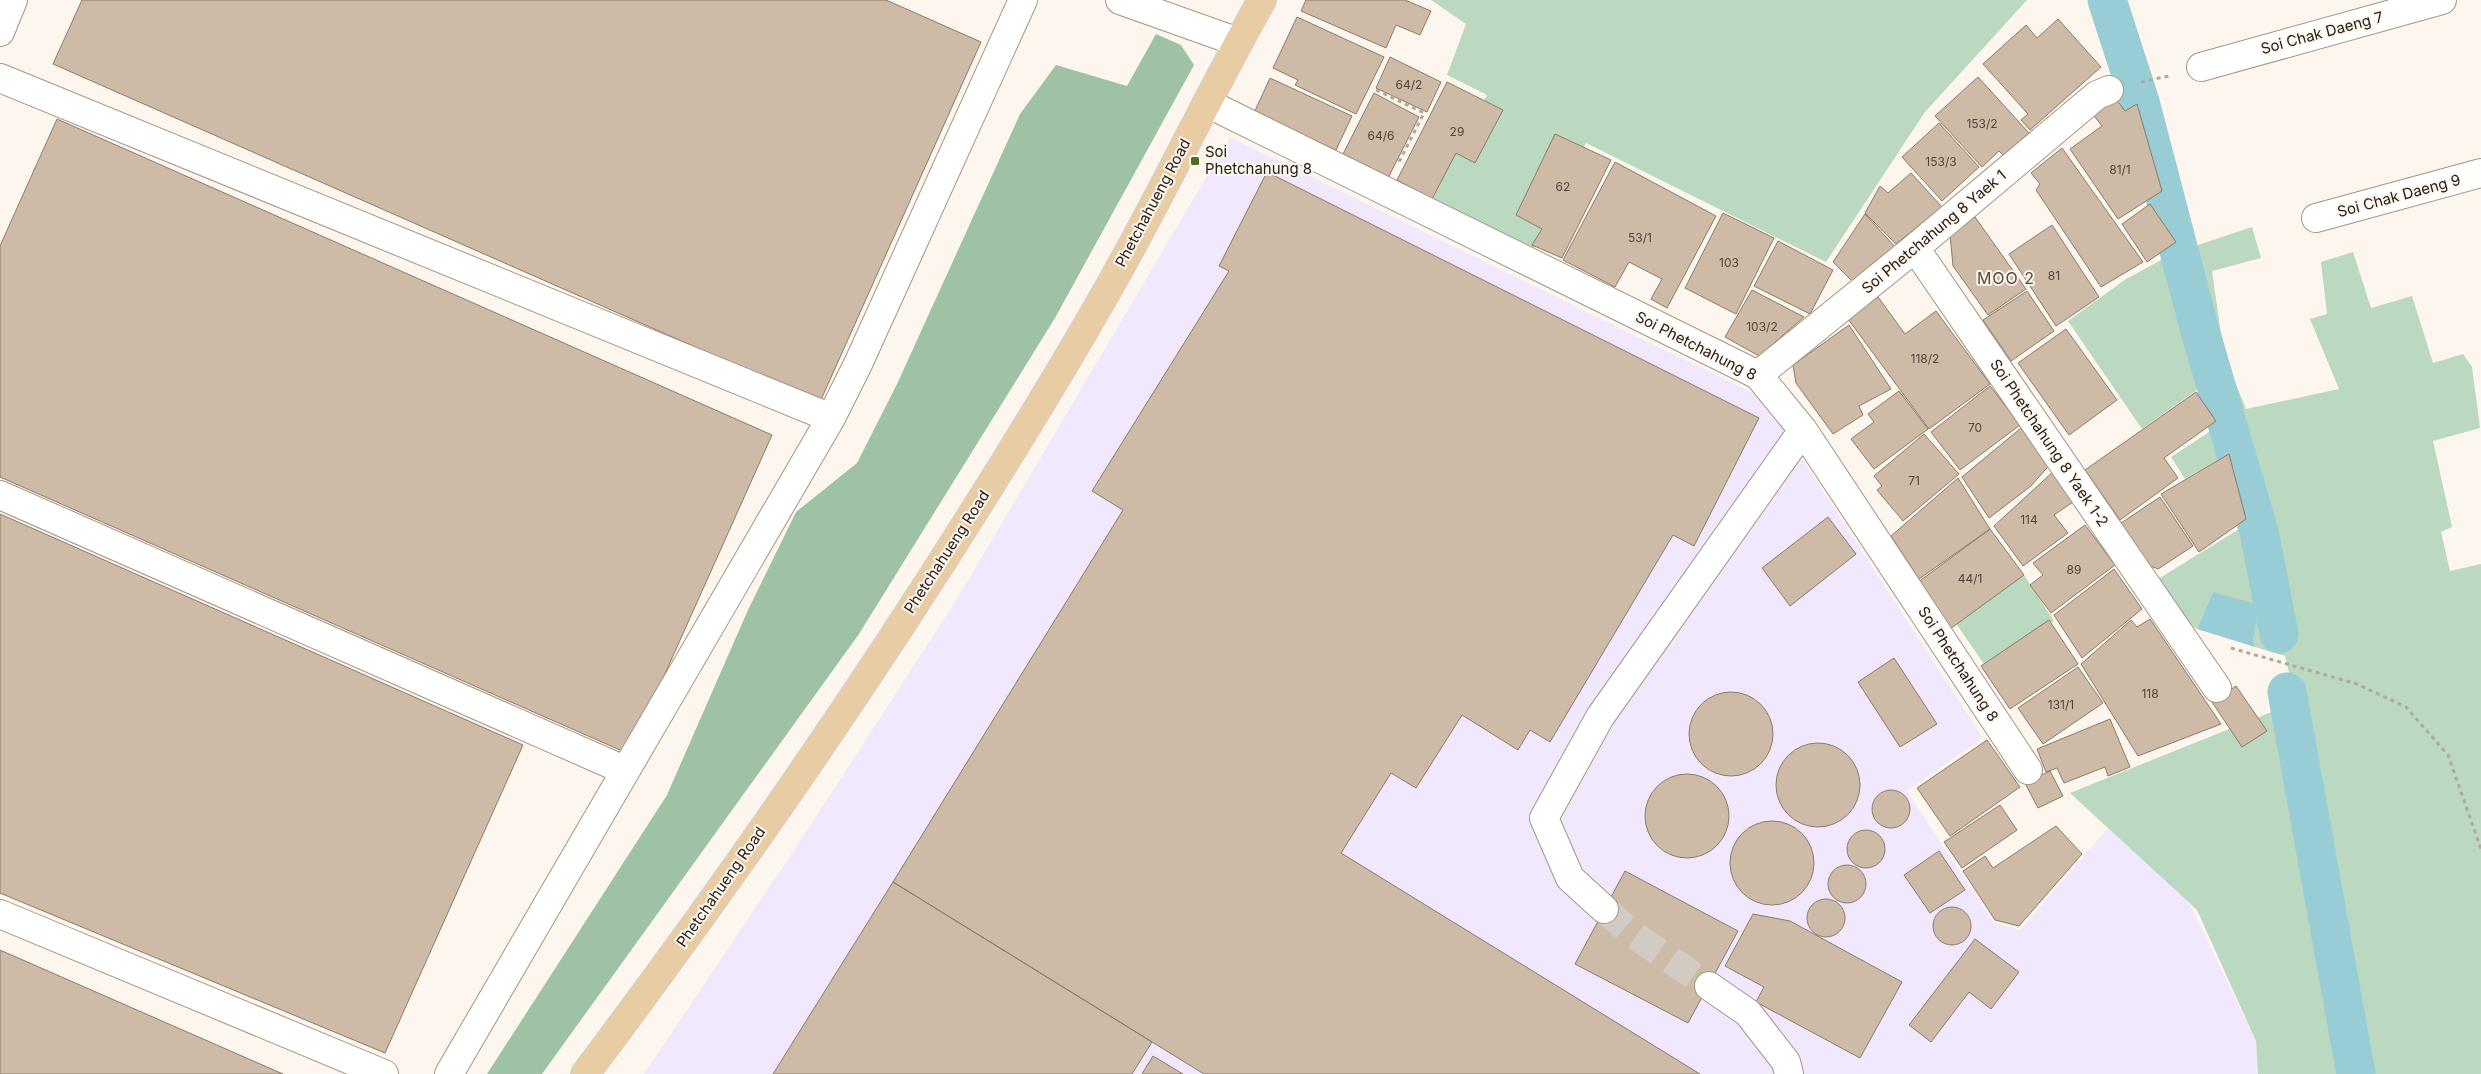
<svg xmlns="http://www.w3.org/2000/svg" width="2481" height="1074" viewBox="0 0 2481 1074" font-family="Inter,sans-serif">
	<rect width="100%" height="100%" fill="#fdf6ee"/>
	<path fill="#f2e8fe" d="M1230,137l533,261 220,340 -76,53 87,132 26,7 88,-102 81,75 67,138 2,33h-1614l155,-231 158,-244z"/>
	<path fill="#bad9c0" d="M1431,0h596l-102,112 -99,150 -240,-119 -54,110 -107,-50 62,-108 -40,-20 19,-51z
		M2252,227l9,31 -49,13 12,84 22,54 93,-20 -29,-70 17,-5 -6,-52 32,-10 18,56 41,-12 21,67 30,-9 9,13 8,61 -47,13 19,86 -11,5 9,39 31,-7v510h-223l-2,-33 -59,-131 -127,-117 226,-91 -11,-46 -30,-9 -2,-10 -40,-45 -16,37 -15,-10 -27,-38 97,-60 -22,-68 -45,26 -14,-22 52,-34 -25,-34 -56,40 -74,-108 58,-42 48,-26z
		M2024,575l30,46 -68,46 -31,-45z"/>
	<path fill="#9fc2a6" d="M1156,34l25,11 13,20 -139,253 -196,316 -317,440h-55l180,-279 81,-185 48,-98 61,-49 40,-79 123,-270 36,-49 71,21z"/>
	<path fill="#99cdd5" d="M2213,592l47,13 -7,32 2,10 -58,-18z"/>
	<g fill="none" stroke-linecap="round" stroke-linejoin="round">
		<path stroke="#99cdd5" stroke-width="39" d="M2107,0l33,102 60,229 59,201 20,102
			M2287,692l69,382"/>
	</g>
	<path fill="#cdbba7" stroke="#8b7b68" d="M82,0h804l95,42 -161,360 -767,-338z
		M1306,0h99l26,11 -11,24 -24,-10 -10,23 -85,-37z
		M1297,17l87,40 -28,57 -61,-29 3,-5 -25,-12z
		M2058,19l43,48 -71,63 -9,-10 7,-6 -45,-50 43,-39 11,13z
		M1390,57l51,25 -14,30 -51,-24z
		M1978,77l51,56 -25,23 -5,-5 -17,16 -47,-51z
		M1270,78l82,38 -16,34 -82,-37z
		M1447,82l56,28 -28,53 -19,-10 -24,46 -35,-19z
		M1374,93l45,24 -31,61 -45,-24z
		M2114,96l11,15 12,-7 25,87 -44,28 -48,-70 32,-23 -11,-14z
		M57,119l715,316 -143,319 -629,-277v-231z
		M1939,123l40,44 -37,34 -40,-44z
		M1555,134l56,26 -49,98 -30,-13 10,-16 -26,-14z
		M2062,148l81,114 -42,25 -65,-97 4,-6 -9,-11z
		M1615,162l101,54 -49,92 -16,-9 11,-20 -33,-17 -14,25 -52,-27z
		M1267,172l492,246 -65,128 -21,-11 -123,207 -20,-12 -12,20 -56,-35 -46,73 -25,-15 -50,80 359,221h-496l-311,-192 230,-372 -31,-19 137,-220 -10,-5z
		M1911,173l31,34 -46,37 -31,-31 15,-27 8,7z
		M2150,204l26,38 -29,20 -25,-38z
		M1723,213l51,25 -38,76 -51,-26z
		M1865,214l31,34 -44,33 -19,-19z
		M1975,217l51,72 -38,26 -35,-49 -3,-32z
		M2052,225l47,72 -43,29 -47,-72z
		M1778,241l55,29 -23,44 -56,-28z
		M1752,290l52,27 -45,39 -34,-19z
		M2027,291l27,40 -43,30 -28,-41z
		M1878,297l27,37 31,-23 54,73 -61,45 -81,-110z
		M1849,325l42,64 -32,17 4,9 -30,19 -37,-51 -3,-18z
		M2066,329l51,71 -48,35 -51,-72z
		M1990,386l30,39 -60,45 -29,-38z
		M1899,391l29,38 -54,40 -23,-30 23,-17 -6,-8z
		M2196,392l20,29 -52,37 14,20 -58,42 -35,-50z
		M2027,423l26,38 -22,25 -42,32 -27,-41z
		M1924,434l35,40 -56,47 -26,-31 5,-4 -8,-10z
		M2229,454l17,65 -47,33 -38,-58z
		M2055,470l21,30 -22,15 14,18 -45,33 -29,-40z
		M1958,478l32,51 -71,50 -28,-43z
		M2160,497l33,49 -35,23 -15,-6 -25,-38z
		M0,514l523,231 -138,308 -385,-160z
		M1828,517l28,37 -66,52 -28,-38z
		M2085,525l30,40 -64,48 -21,-28 13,-10 -10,-12z
		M1990,529l34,46 -74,54 -33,-46z
		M2114,569l28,40 -60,49 -28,-43z
		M2150,619l71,105 -83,32 -57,-92 50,-44 6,7z
		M2049,620l29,44 -68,45 -29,-43z
		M1894,658l43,66 -37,23 -42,-65z
		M2078,667l25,36 -60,41 -25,-36z
		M2236,686l31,45 -25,16 -30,-45z
		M1689 734a42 42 0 1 1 84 0a42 42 0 1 1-84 0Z
		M2110,719l20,48 -22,9 -3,-9 -41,16 -7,-15 -11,4 -9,-23z
		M1987,740l33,47 -70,49 -33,-48z
		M1776 785a42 42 0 1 1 84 0a42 42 0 1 1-84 0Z
		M2050,771l13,25 -25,12 -13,-25z
		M1645 816a42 42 0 1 1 84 0a42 42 0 1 1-84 0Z
		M1872 809a19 19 0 1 1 38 0a19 19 0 1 1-38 0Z
		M2000,805l17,25 -55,38 -18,-26z
		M1730 863a42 42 0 1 1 84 0a42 42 0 1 1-84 0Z
		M2056,826l26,28 -63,72 -24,-6 -32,-49 22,-15 8,12z
		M1847 849a19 19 0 1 1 38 0a19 19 0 1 1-38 0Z
		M1939,851l26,39 -35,23 -26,-38z
		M1828 884a19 19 0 1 1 38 0a19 19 0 1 1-38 0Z
		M1625,871l113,60 -50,92 -113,-59z
		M893,882l259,160 -20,32h-359z
		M1807 918a19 19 0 1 1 38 0a19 19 0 1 1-38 0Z
		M1933 926a19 19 0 1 1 38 0a19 19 0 1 1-38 0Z
		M1753,914l37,7 112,61 -42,76 -104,-56 8,-15 -39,-21z
		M1975,939l44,33 -28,37 -22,-17 -38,50 -22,-17z
		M0,950l283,124h-283z
		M1153,1056l30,18h-41z"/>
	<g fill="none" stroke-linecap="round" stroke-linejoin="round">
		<path stroke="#d2cbc3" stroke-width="28" stroke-dasharray="28 14" stroke-linecap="butt" d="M1604,909l30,26 75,51"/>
		<g stroke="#a79582" stroke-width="30">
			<path id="minor" d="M1120,0l118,42
				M0,32l13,-32
				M2201,67l241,-67
				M0,78l831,340
				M1207,103l551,272 45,55 225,340
				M2316,218l165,-45
				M1915,248l302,440
				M1758,375l157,-127 182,-153 12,-5
				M0,495l624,275
				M1604,909l-34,-31 -26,-60 56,-101 203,-287
				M0,914l384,160
				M1709,986l39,27 38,49 3,12
				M449,1074l382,-656 27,-54 165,-364"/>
		</g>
		<g stroke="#d4d2d1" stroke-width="30">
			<path id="major" d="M585,1074c163,-216 316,-440 456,-671 34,-56 68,-114 99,-172 41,-76 79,-155 122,-231"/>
		</g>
		<path stroke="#afa9a1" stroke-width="3" stroke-dasharray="4 4" stroke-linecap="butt" d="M2141,82l28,-6
			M1376,90l48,23 -25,49
			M2231,648l126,36 49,23 42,48 33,94"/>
		<use href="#minor" stroke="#fff" stroke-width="28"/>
		<use href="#major" stroke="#e8cca4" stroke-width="28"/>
	</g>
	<rect fill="#4f6d23" stroke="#fdf6ee" stroke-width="2" x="1190" y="156" width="10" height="10" rx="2.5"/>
	<g text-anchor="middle" stroke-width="4" stroke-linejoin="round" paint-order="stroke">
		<g font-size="12" fill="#50473c">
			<text x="1409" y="89">64/2</text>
			<text x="1982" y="128">153/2</text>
			<text x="1457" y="136">29</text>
			<text x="1381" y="140">64/6</text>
			<text x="1941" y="166">153/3</text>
			<text x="2120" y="174">81/1</text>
			<text x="1563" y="191">62</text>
			<text x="1640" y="242">53/1</text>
			<text x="1729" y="267">103</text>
			<text x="2054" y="280">81</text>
			<text x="1762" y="331">103/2</text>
			<text x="1925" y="363">118/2</text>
			<text x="1975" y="432">70</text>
			<text x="1914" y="485">71</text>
			<text x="2029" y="524">114</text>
			<text x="2074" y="574">89</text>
			<text x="1970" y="583">44/1</text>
			<text x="2150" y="698">118</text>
			<text x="2061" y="709">131/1</text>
		</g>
		<g font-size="15" fill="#262018" stroke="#fdf6ee">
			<text transform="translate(2322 33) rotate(-15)" y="5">Soi Chak Daeng 7</text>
			<text transform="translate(2399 196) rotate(-15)" y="5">Soi Chak Daeng 9</text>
			<text transform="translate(1153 203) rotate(-62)" y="5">Phetchahueng Road</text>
			<text transform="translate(1934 232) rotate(-40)" y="5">Soi Phetchahung 8 Yaek 1</text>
			<text transform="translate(1696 346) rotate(27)" y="5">Soi Phetchahung 8</text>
			<text transform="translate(2049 443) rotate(56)" y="5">Soi Phetchahung 8 Yaek 1-2</text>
			<text transform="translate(947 552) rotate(-57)" y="5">Phetchahueng Road</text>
			<text transform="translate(1958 664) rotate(57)" y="5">Soi Phetchahung 8</text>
			<text transform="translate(721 887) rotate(-55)" y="5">Phetchahueng Road</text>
		</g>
		<g font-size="15" fill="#262018" stroke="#fdf6ee" text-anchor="start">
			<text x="1205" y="157">Soi<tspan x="1205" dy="17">Phetchahung 8</tspan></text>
		</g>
		<g font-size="16" letter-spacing="1" fill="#594a39" stroke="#fdf6ee">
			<text x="2006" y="284">MOO 2</text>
		</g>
	</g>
</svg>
